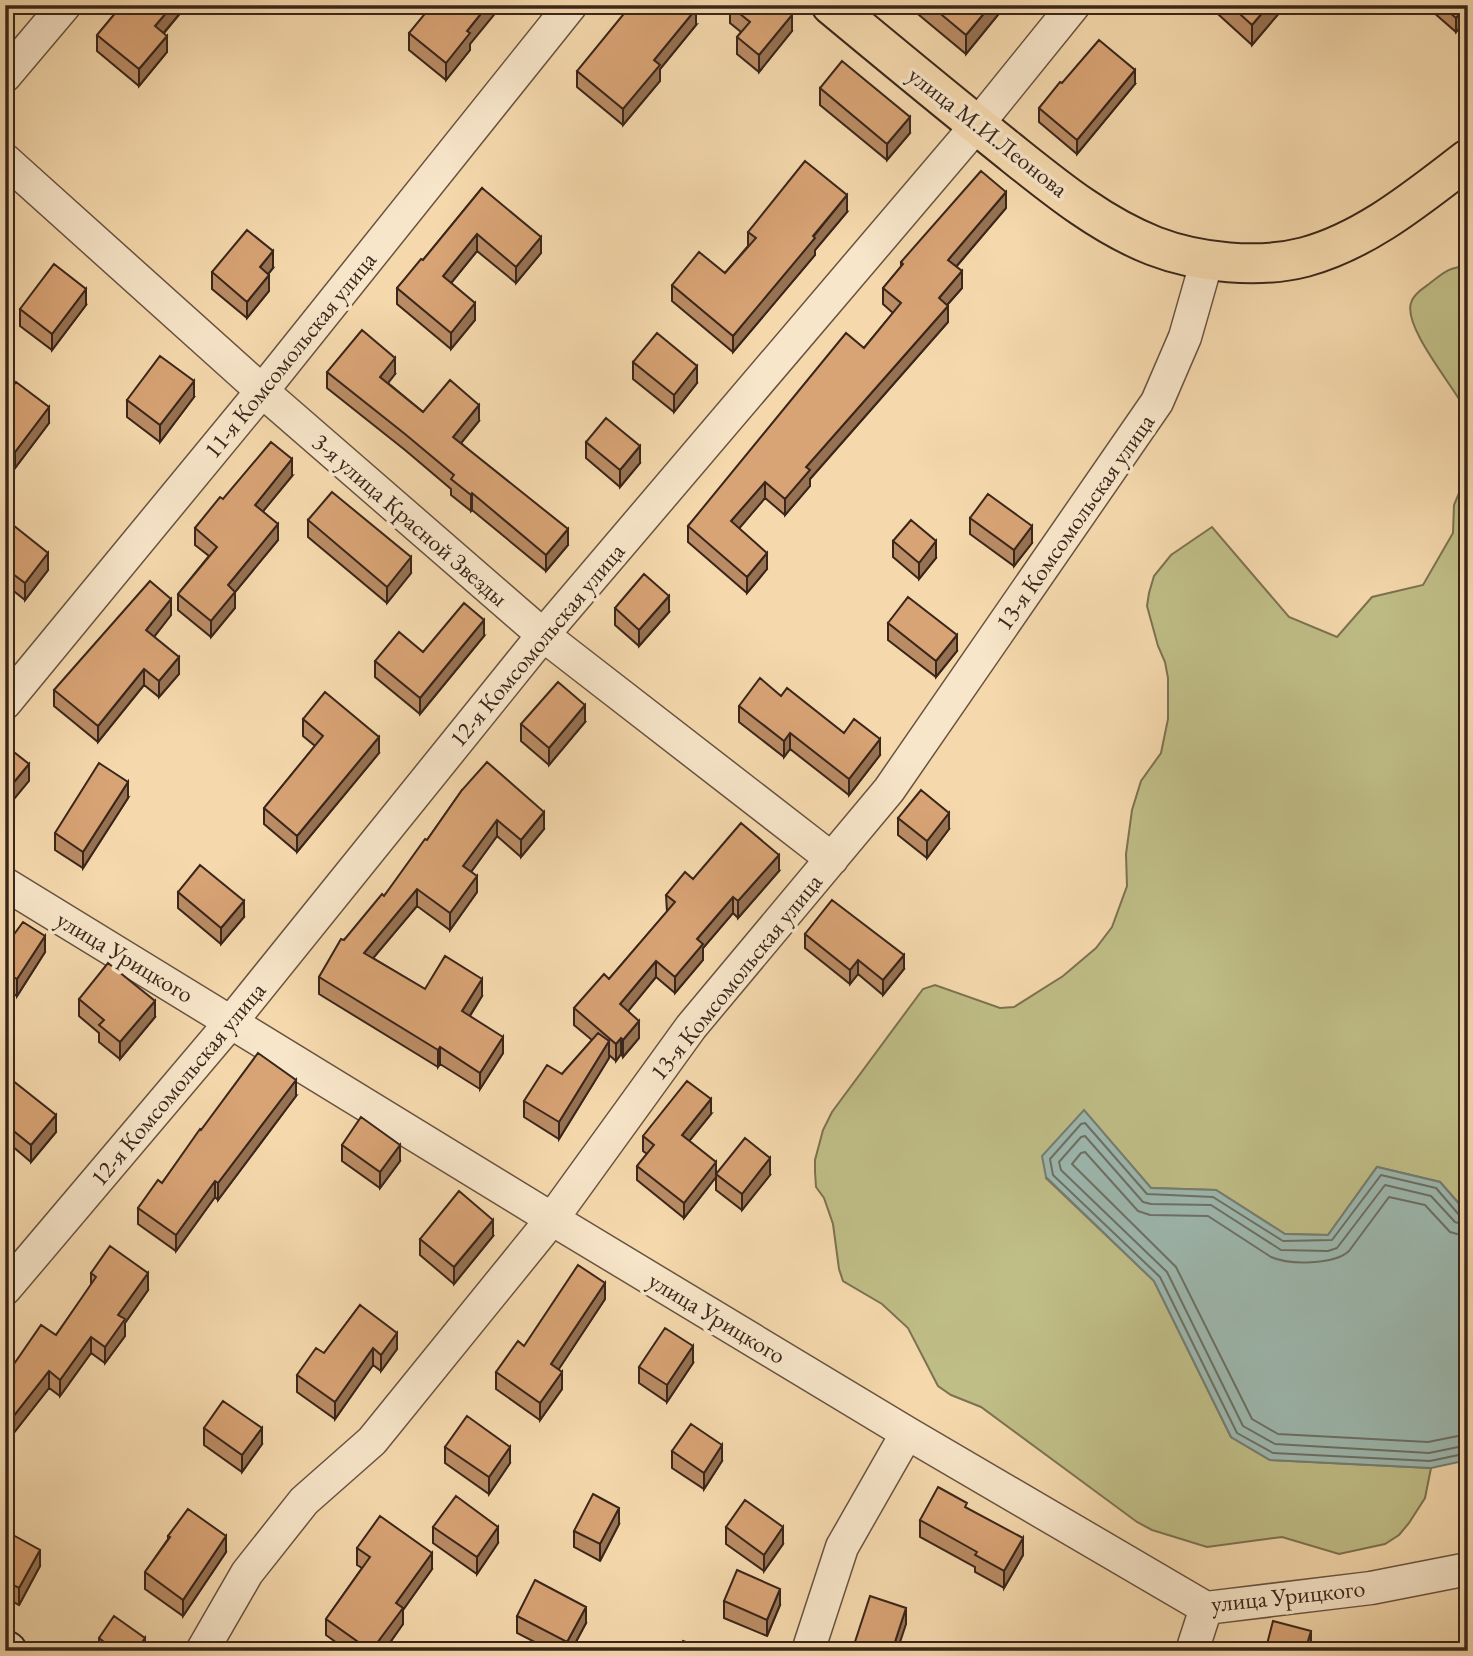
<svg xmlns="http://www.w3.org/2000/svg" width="1473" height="1656" viewBox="0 0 1473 1656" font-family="'EB Garamond',serif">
	<rect width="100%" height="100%" fill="#f5d9ad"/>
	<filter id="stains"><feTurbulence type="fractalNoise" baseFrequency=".00286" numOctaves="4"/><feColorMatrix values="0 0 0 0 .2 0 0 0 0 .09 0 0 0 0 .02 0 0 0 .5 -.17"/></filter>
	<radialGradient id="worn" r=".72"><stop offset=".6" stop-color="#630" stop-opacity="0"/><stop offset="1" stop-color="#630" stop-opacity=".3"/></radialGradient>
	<path fill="#c0be87" stroke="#7d7251" stroke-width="2" d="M1468,266v148c-12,-25 -65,-86 -57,-111 2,-8 11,-14 18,-19 15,-12 20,-17 39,-18z
		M1468,472v742l-28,-32 -63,-15 -49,68 -43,-1 -69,-44 -65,-2 -67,-77 -38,67 108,103 77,156 39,23 161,8 -6,30 -16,25 -10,12 -14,9 -46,10 -57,-17 -75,10 -55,-17 -15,-8 -156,-115 -30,-12 -13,-9 -30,-58 -26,-24 -39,-23 -4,-12 -6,-45 -9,-26 -8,-11 -1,-15v-12l8,-30 9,-18 91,-123 12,-4 65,23 14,-1 49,-31 33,-28 16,-21 15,-41 -1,-32 6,-44 9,-29 20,-28 7,-34v-41l-3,-16 -7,-16 -11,-40 2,-13 5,-17 17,-21 41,-28 77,90 48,20 35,-40 51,-12 30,-52 1,-28z"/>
	<path fill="#9db9b0" stroke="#757e74" stroke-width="2" d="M1084,1110l67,78 65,2 69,44 43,1 49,-68 63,15 28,32v246l-37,8 -161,-8 -39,-23 -77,-156 -108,-104 -4,-21z"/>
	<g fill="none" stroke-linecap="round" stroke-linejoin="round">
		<path stroke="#6c7066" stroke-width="2" d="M1468,1217l-8,-1 -24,-28 -55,-13 -49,65 -49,1 -70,-44 -66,-3 -62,-71 -4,1 -31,35 3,16 107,102 77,156 36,20 157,8 38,-8
			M1468,1226l-13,-4 -24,-26 -46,-11 -48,63 -9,3 -47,-1 -70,-45 -60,-1 -8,-2 -58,-66 -4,1 -22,25 2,8 106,102 76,154 32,18 154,9 39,-8
			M1468,1237l-18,-5 -25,-27 -36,-8 -40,54c-15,14 -60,14 -78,6l-63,-41 -58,-1 -12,-4 -53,-59 -4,1 -9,11 104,103 76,152 26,15 150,8 40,-8"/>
		<g stroke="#695340" stroke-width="35">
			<path id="street" d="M5,76l60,-71
				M5,160l257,231 281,244 289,224
				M5,703l257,-312 309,-386
				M5,884l547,335 355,214 299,175 165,-20 97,-19
				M5,1289l226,-267 312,-387 434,-510 97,-120
				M202,1651l45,-78 57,-72 68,-60 180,-222 139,-192 198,-237 268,-388 28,-65 22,-77
				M808,1651l34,-104 65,-114
				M1192,1651l14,-43"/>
		</g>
		<g stroke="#3a261b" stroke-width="42">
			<path id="secondary" d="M5,1650l2,1"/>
		</g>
		<g stroke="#3a261b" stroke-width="42">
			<path id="primary" d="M831,5c59,49 117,97 177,145 45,36 92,75 146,96 44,17 105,23 151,11 62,-17 113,-60 163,-98"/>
		</g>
		<use href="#street" stroke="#f8e6ca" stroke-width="32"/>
		<use href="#secondary" stroke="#f8e6ca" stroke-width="38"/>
		<use href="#primary" stroke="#f5d9ad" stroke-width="38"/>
	</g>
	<path fill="#ba8c65" stroke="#3a261b" stroke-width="2" d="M122,5h65l-23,28 3,19 -28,34 -42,-35v-16z
		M907,5h99l-40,49z
		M1208,5h78l-34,40z
		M1425,5h43l-12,27z
		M730,6l62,25 -33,41 -22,-18v-17l4,-5 -11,-9z
		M696,25l-36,44v12l-37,44 -46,-38v-16z
		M409,33l61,11v6l-24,30 -37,-30z
		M1062,83l73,1 -58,70 -38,-32v-14z
		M820,88l90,45 -23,27 -67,-55z
		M482,188l59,65 -25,30 -39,-32 -26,32 24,37 -24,29 -54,-45v-16l26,-28z
		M1006,208l-50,59 6,21 -15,17 1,17 -138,157v7l-25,29 -20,-17 -26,30 28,41 -20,24 -59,-51v-16l176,-178 29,-35 -10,-9v-16l18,-21v-5z
		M847,212l-32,38v5l-82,97 -61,-51v-16l53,-12 23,-27v-14z
		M273,268l-5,6 1,17 -22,27 -35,-29v-17z
		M86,305l-34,45 -32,-24v-17z
		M633,362l64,21 -23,29 -41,-33z
		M327,372l68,2 -7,9 35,29 56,9 -18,22 107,102 -22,26 -74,-61 -1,1 -20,-16v-6l-46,-39 -78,-62z
		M5,397l44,26 -34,45 -10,-8z
		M194,397l-34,45 -33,-25v-17z
		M586,442l54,21 -20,24 -34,-29z
		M292,476l-29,35 15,29 -43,52v16l-24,29 -33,-27v-16l31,-38 -14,-11v-17l28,-29z
		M970,518l62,25 -18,23 -44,-32z
		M308,520l103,53 -24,30 -79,-66z
		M5,524l43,46 -23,30 -20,-16z
		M893,541l43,17 -17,21 -26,-22z
		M615,608l54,4 -30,34 -24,-21z
		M171,615l-17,22 25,37 -20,23 -15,-12 -46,57 -44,-36v-16z
		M888,623l69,28 -21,26 -48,-37z
		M484,636l-64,78 -45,-37v-16l48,-9z
		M781,696l99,59 -31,40 -59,-46 -6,8 -45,-35v-16z
		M303,719l76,34 -82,99 -33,-28v-16l51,-62 -12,-10z
		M585,722l-36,43 -28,-24v-17z
		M462,790l82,39 -23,28 -24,-21 -26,36 6,20 -27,38 -33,-24 -44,52 52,31 57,7 -12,20 33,37 -23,36 -40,-25 -2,3 -119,-73v-17l25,-37 40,-44 43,-56z
		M128,798l-45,70 -28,-18v-17z
		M898,818l51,11 -22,29 -29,-23z
		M779,871l-41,47 -5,-5 -30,35v12l-28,33 -19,-16 -28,34 11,27 -16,19 -2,-3 -5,7 -7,-6v3l-50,81 -35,-22v-16l38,-27 30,-34 -18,-15v-17l35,-29 58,-67 -1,-17 27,-16z
		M178,892l66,25 -23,27 -43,-36z
		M5,927l40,25 -28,44 -12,-8z
		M805,934l99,35 -21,26 -25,-21 -8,10 -45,-36z
		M79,999l76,18 -35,42 -21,-17v-9l-20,-17z
		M5,1088l51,44 -25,30 -26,-22z
		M296,1096l-78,104 -3,-3 -39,54 -38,-27v-16l24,-25 39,-53z
		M711,1114l-22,27 27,36 -32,41 -47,-38v-14l10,-12 -4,-3v-15z
		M342,1145l58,16 -20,27 -38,-27z
		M716,1174l54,1 -28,35 -26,-20z
		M493,1236l-39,48 -34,-29v-16z
		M91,1273l57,17 -23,33v13l-20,27 -14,-10 -31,43 -11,-8 -44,56 51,-109 35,-49z
		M605,1299l-47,71 4,19 -22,31 -44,-31v-17l28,-26z
		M360,1305l37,44 -16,22 -8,-6 -38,54 -38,-27v-17l27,-22z
		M693,1363l-26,39 -28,-19v-16z
		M204,1428l58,16 -20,28 -38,-27z
		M445,1447l65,16 -21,31 -44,-31z
		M672,1451l50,10 -18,28 -32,-21z
		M967,1508l56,47 -19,33 -29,-16v-5l-55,-30v-17z
		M619,1524l-19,37 -26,-14v-16z
		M433,1527l65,16 -21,31 -44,-31z
		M726,1527l57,17 -19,27 -38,-27z
		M168,1536l58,16 -43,64 -38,-27v-17l23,-33z
		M357,1548l75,21 -29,41v14l-19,27h-36l-22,-16v-16l36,-51 -5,-3z
		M5,1549l35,17 -21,39 -14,-8z
		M724,1601l56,4 -13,31 -43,-18z
		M517,1616l69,7 -15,28h-19l-35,-18z
		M99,1638l46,13h-46z"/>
	<path fill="#977252" stroke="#3a261b" stroke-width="2" d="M173,5h14l-32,38v-17z
		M488,5h14l-32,39v6l-24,30v-17l21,-32z
		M991,5h15l-40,49v-19z
		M1269,5h17l-34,40v-20z
		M1467,5h1v14l-12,13v-14z
		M696,9v16l-36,44v12l-37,44v-16l31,-49z
		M792,15v16l-33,41v-17z
		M167,36v16l-28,34v-17z
		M1135,70v14l-58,70v-14z
		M910,117v16l-23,27v-16z
		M1006,192v16l-58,68v-16z
		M847,195v17l-32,38v5l-82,97v-16z
		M477,234v17l-34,42v-17z
		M541,237v16l-25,30v-16z
		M273,251v17l-13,16v-17z
		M962,271v17l-23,26v-16z
		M269,275v16l-22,27v-16z
		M86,289v16l-34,45v-16z
		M475,303v17l-24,29v-16z
		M948,306v16l-138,157v7l-25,29v-16l21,-32z
		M395,358v16l-15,19v-16z
		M697,366v17l-23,29v-17z
		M194,381v16l-34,45v-17z
		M479,405v16l-26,32v-16z
		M49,407v16l-34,45v-16z
		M640,446v17l-20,24v-17z
		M292,459v17l-37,45v-16z
		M765,482v16l-34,40v-17z
		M472,493v17l-1,1v-16z
		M278,524v16l-43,52v16l-24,29v-16l17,-36z
		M1032,526v17l-18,23v-16z
		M568,529v16l-22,26v-16z
		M936,541v17l-17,21v-16z
		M48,553v17l-23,30v-17z
		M767,553v16l-20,24v-16z
		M411,557v16l-24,30v-16z
		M669,596v16l-30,34v-16z
		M171,599v16l-25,32v-17z
		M484,620v16l-64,78v-16z
		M957,635v16l-21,26v-16z
		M179,657v17l-20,23v-16z
		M144,669v16l-46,57v-16z
		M585,705v17l-36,43v-17z
		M790,733v16l-6,8v-16z
		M379,737v16l-82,99v-16z
		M880,739v16l-31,40v-16z
		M29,764v17l-24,29v-17z
		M128,782v16l-45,70v-16z
		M544,812v17l-23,28v-17z
		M949,813v16l-22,29v-17z
		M497,820v16l-34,47v-17z
		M779,855v16l-41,47v-17z
		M477,876v16l-27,38v-17z
		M417,889v17l-53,63v-16z
		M733,897v16l-30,35v12l-28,33v-16l22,-38z
		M244,901v16l-23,27v-16z
		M45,936v16l-28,44v-17z
		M904,955v14l-21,26v-15z
		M858,960v14l-8,10v-14z
		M656,961v16l-36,44v-17z
		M482,979v17l-20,32v-17z
		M155,1001v16l-35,42v-17z
		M639,1021v17l-16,19v-17z
		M503,1037v16l-23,36v-16z
		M621,1038v16l-5,7v-17z
		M609,1041v17l-50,81v-17z
		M440,1047v17l-2,3v-17z
		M296,1080v16l-78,104v-17z
		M711,1099v15l-29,36v-15z
		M56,1115v17l-25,30v-17z
		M400,1145v16l-20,27v-16z
		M770,1158v17l-28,35v-16z
		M716,1162v15l-32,41v-15z
		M215,1181v16l-39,54v-16z
		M493,1220v16l-39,48v-17z
		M148,1273v17l-23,33v13l-20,27v-16l13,-32z
		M605,1283v16l-54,82v-17z
		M397,1333v16l-16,22v-16z
		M91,1337v16l-31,43v-16z
		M693,1346v17l-26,39v-17z
		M373,1348v17l-38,54v-17z
		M49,1371v17l-44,56v-17z
		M562,1372v17l-22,31v-17z
		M262,1428v16l-20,28v-17z
		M722,1445v16l-18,28v-16z
		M510,1447v16l-21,31v-17z
		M619,1508v16l-19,37v-17z
		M498,1527v16l-21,31v-17z
		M783,1527v17l-19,27v-16z
		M226,1536v16l-43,64v-16z
		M1023,1538v17l-19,33v-17z
		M40,1550v16l-21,39v-17z
		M432,1553v16l-29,41v14l-19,27h-12l24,-48z
		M780,1589v16l-13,31v-16z
		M586,1607v16l-15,28h-4v-9z
		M906,1608v16l-9,27h-5z
		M1311,1631v16l-1,4h-5z
		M145,1638v13h-9z"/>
	<path fill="#d8a375" stroke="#3a261b" stroke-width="2" d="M122,5h51l-18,21 12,10 -28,33 -42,-34z
		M432,5h5l6,5 4,-5h41l-21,26 3,2 -24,30 -37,-30z
		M631,5h60l5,4 -42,51 6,5 -37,44 -46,-38z
		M731,5h49l12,10 -33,40 -22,-18 13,-15 -20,-16z
		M930,5h61l-25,30z
		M1230,5h39l-17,20z
		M1441,5h26l-11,13z
		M1099,40l36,30 -58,70 -38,-32 21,-26 2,1z
		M842,61l68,56 -23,27 -67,-56z
		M805,161l42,34 -34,41 2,2 -82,98 -61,-51 27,-33 26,21 31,-35 -8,-6z
		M981,171l25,21 -58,68 14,11 -23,27 9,8 -142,161 4,3 -25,29 -20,-17 -34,39 36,32 -20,24 -59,-51 158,-193 18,15 37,-45 -18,-15 20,-24 -2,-2z
		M482,188l59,49 -25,30 -39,-33 -34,42 32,27 -24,30 -54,-45 24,-29 2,1z
		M247,230l26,21 -13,16 9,8 -22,27 -35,-30z
		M54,264l32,25 -34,45 -32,-25z
		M362,330l33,28 -15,19 43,35 27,-32 29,25 -26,32 115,92 -22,26 -74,-62 -1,2 -20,-16 3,-4 -49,-41 -78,-62z
		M657,333l40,33 -23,29 -41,-33z
		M160,356l34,25 -34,44 -33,-25z
		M16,382l33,25 -34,45 -10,-8v-47z
		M606,418l34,28 -20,24 -34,-28z
		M271,442l21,17 -37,46 23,19 -50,61 7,7 -24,29 -33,-27 39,-47 -22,-19 25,-31 3,2z
		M332,492l79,65 -24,30 -79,-67z
		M988,494l44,32 -18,24 -44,-32z
		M911,520l25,21 -17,22 -26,-22z
		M8,521l40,32 -23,30 -20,-15v-44z
		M644,574l25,22 -30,34 -24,-22z
		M150,581l21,18 -25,31 33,27 -20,24 -15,-12 -46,57 -44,-36z
		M908,597l49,38 -21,26 -48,-38z
		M464,603l20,17 -64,78 -45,-37 24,-29 24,20z
		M760,678l21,18 6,-8 57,45 10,-14 26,20 -31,40 -59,-46 -6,8 -45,-35z
		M558,682l27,23 -36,43 -28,-24z
		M325,692l54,45 -82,99 -33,-28 59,-72 -20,-17z
		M5,745l24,19 -24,29z
		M487,762l57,50 -23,28 -24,-20 -34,46 14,10 -27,37 -33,-24 -53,64 61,36 20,-33 37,23 -20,32 41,26 -23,36 -40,-26 -2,3 -119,-73 22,-38 3,1 38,-46 2,2 41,-57 2,1 35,-50z
		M99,763l29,19 -45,70 -28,-19z
		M921,790l28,23 -22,28 -29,-23z
		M741,823l38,32 -41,46 -5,-4 -36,42 6,5 -28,33 -19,-16 -36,43 19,17 -16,19 -2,-2 -5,6 -42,-36 30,-34 5,5 66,-77 -9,-7 19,-23 8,7z
		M200,865l44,36 -23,27 -43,-36z
		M832,900l72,55 -21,25 -25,-20 -8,10 -45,-36z
		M23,922l22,14 -28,43 -12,-7v-45l10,6z
		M108,963l47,38 -35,41 -21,-17 5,-5 -25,-21z
		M598,1033l11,8 -50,81 -35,-21 23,-36 15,9z
		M258,1053l38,27 -78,103 -3,-2 -39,54 -38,-27 20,-28 4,3 38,-54 1,1z
		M12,1080l44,35 -25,30 -26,-21v-36z
		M687,1081l24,18 -29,36 34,27 -32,41 -47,-37 17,-21 -11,-9z
		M361,1117l39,28 -20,27 -38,-27z
		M745,1138l25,20 -28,36 -26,-20z
		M459,1191l34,29 -39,47 -34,-28z
		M110,1246l38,27 -30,42 7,4 -20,28 -14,-10 -31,43 -11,-9 -44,56v-50l36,-52 15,10 40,-58 -5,-4z
		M578,1265l27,18 -54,81 11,8 -22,31 -44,-31 22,-31 6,5z
		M360,1305l37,28 -16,22 -8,-7 -38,54 -38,-27 19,-27 8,5z
		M665,1328l28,18 -26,39 -28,-18z
		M223,1401l39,27 -20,27 -38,-27z
		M467,1416l43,31 -21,30 -44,-30z
		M691,1424l31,21 -18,28 -32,-22z
		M938,1487l29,16 -2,4 58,31 -19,33 -29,-16 2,-3 -57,-32z
		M593,1494l26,14 -19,36 -26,-13z
		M456,1496l42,31 -21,30 -44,-30z
		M745,1500l38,27 -19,28 -38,-28z
		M188,1509l38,27 -43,64 -38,-28 25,-35 -2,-1z
		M380,1516l52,37 -36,50 7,5 -32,43 -45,-32 44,-62 -13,-9z
		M13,1535l27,15 -21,38 -14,-7v-32z
		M737,1570l43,19 -13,31 -43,-19z
		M535,1580l51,27 -19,35 -50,-26z
		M870,1596l36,12 -14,43h-40z
		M114,1616l31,22 -9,13h-20l-17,-13z
		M1273,1621l38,10 -6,20h-28l-11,-3z
		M683,1641l27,10h-30z"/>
	<g text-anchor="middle" stroke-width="7" stroke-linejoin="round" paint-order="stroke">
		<g font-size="24" fill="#3a261b" stroke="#f8e6ca">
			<text transform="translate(988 132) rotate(38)" y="8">улица М.И.Леонова</text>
			<text transform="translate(290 355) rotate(-51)" y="8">11-я Комсомольская улица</text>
			<text transform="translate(410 520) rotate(41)" y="8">3-я улица Красной Звезды</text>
			<text transform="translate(1075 522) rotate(-55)" y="8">13-я Комсомольская улица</text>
			<text transform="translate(537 645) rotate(-50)" y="8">12-я Комсомольская улица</text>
			<text transform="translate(125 957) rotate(31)" y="8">улица Урицкого</text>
			<text transform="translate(736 977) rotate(-51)" y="8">13-я Комсомольская улица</text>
			<text transform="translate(178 1084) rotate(-50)" y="8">12-я Комсомольская улица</text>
			<text transform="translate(717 1318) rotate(31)" y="8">улица Урицкого</text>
			<text transform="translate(1288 1596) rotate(-6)" y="8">улица Урицкого</text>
		</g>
	</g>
	<rect width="1473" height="1656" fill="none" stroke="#f5d9ad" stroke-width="28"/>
	<rect x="7" y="7" width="1459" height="1642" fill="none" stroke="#3a261b" stroke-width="3.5"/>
	<rect x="14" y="14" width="1445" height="1628" fill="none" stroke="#3a261b" stroke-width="2"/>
	<rect width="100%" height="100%" filter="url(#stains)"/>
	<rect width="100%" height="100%" fill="url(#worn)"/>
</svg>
